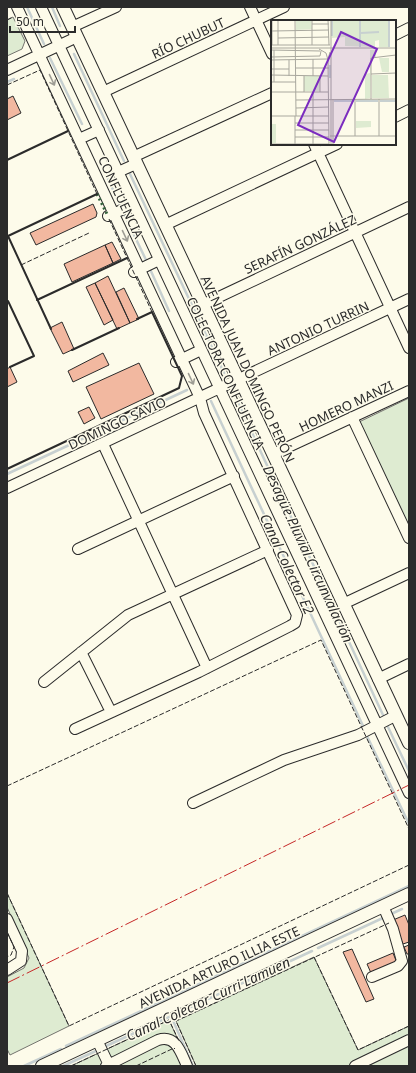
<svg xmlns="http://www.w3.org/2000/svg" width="416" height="1073" viewBox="0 0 416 1073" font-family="'Noto Sans',sans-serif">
	<rect width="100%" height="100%" fill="#fdfbea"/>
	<path fill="#deebd1" stroke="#74746e" d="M13,17l12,24 -3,8 -15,7v-36z
		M409,398v131l-50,-107z
		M7,893l62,133 -59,29 -3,-6v-72l17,-9 5,-10 -22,-51z
		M314,957l44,93 51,-24v40h-213l-20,-45z
		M169,1020l21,46h-119z"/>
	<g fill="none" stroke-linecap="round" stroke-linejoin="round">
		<path stroke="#c7d0d0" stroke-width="2.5" d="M27,7l17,37
			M52,7l8,19
			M74,54l50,107
			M50,58l32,66
			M7,82l7,-3
			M130,174l94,199
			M108,179l13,28
			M124,214l23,48
			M150,269l19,42
			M233,392l150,323
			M211,401l153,327
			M7,474l180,-84
			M388,727l21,44
			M367,736l42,88
			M391,914l11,-5
			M318,948l67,-31
			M171,1016l22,50
			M66,1046l343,-160
			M104,1047l208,-96
			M24,1066l37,-17
			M63,1066l35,-16"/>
	</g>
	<path fill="#f2b8a0" stroke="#2b2b2b" d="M13,96l8,17 -14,7v-21z
		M93,204l4,9 -1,4 -60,28 -6,-12z
		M112,242l9,17 -8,4 -8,-18z
		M105,245l8,18 -41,19 -8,-18z
		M108,276l22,47 -13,6 -22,-46z
		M95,283l18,37 -9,5 -18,-38z
		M124,288l15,31 -9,4 -14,-31z
		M62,322l12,27 -11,5 -13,-26z
		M103,353l6,12 -36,17 -5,-11z
		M139,363l15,31 -53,25 -15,-32z
		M10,367l7,15 -10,5v-18z
		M89,407l6,11 -11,6 -6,-12z
		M405,915l4,10v17l-6,2 -10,-24z
		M409,945v9h-2l-3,-7z
		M352,949l22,50 -8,3 -23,-50z
		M393,953l4,10 -26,10 -4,-9z"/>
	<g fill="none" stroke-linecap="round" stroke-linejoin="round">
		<g stroke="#2b2b2b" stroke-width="12">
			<path id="minor" d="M17,7l183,391 4,15 93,202 -2,8 -5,3 -91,46 -124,57
				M41,7l368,786
				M250,7l22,47
				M72,27l44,-20
				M395,35l14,-7
				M7,70l70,-33
				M103,92l181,-85
				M395,117l14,-7
				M79,139l20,-9
				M314,144l95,204
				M133,157l139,-64
				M118,172l18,-8
				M108,216l25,-11
				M165,225l172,-81
				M134,272l25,-12
				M202,305l207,-98
				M176,362l25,-12
				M352,417l57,121
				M103,444l104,224
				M273,454l136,-63
				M7,488l402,-189
				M78,549l156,-73
				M343,604l66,-31
				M81,652l30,60
				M378,679l31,-15
				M44,682l84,-67 140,-65
				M193,803l91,-43 74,-25 37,-19
				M7,919l15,32 -1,10 -14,9
				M372,977l26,-11 4,-5 -9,-32 -10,-23
				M97,1040l12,25
				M106,1066l52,-26c18,-6 23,13 29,26
				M355,1066l54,-26"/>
		</g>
		<g stroke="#2b2b2b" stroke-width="14">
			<path id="major" d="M63,7l346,736
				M42,1066l367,-172"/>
		</g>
		<use href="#minor" stroke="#fdfbea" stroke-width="10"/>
		<use href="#major" stroke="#fdfbea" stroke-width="12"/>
		<path stroke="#34623c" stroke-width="3" stroke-dasharray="2 3" stroke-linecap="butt" d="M97,194l10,20"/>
		<path stroke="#2b2b2b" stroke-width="1" stroke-dasharray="5 2" stroke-linecap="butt" d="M7,20l6,-3
			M7,85l33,-15 57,124
			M109,219l43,93
			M21,265l68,-32
			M7,786l314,-146 88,189
			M7,893l62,133 340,-161
			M7,932l7,15 -3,8 -4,2
			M314,957l44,93 51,-24
			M71,1066l98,-46 10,21
			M136,1066l38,-18 1,1
			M196,1066l-20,-45 213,-98"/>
		<path stroke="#2b2b2b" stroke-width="2" d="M7,160l61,-29
			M37,300l90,-42
			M8,301l26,55 -24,11
			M51,329l-43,-93 89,-42
			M72,350l47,-22
			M7,469l172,-81 3,-12 -30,-64 -15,7"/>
		<path stroke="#c62828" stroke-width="1" stroke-dasharray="14 3 2 3" stroke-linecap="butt" d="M7,983l402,-198"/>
	</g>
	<defs><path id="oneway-shaft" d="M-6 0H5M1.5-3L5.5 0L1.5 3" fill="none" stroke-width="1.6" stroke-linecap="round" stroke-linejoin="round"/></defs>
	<g stroke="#9e9d94">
		<use href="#oneway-shaft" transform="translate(52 80) rotate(65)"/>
		<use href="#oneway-shaft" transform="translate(125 236) rotate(65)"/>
		<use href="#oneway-shaft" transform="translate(191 379) rotate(65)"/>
	</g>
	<g text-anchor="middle" stroke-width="3" stroke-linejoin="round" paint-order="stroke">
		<g font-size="13" fill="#2b2b2b" stroke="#fdfbea">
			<text transform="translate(188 38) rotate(-25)" y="5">RÍO CHUBUT</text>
			<text transform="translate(121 197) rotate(65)" y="5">CONFLUENCIA</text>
			<text transform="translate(300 244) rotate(-25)" y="5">SERAFÍN GONZÁLEZ</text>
			<text transform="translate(318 328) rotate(-25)" y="5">ANTONIO TURRIN</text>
			<text transform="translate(248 369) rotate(65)" y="5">AVENIDA JUAN DOMINGO PERÓN</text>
			<text transform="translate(226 373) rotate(65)" y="5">COLECTORA CONFLUENCIA</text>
			<text transform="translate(346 406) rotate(-25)" y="5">HOMERO MANZI</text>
			<text transform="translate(117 423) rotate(-25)" y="5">DOMINGO SAVIO</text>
			<text transform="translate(219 967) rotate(-25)" y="5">AVENIDA ARTURO ILLIA ESTE</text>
		</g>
		<g font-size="14" font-style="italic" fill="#2b2b2b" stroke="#fdfbea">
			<text transform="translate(308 554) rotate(65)" y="5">Desagüe Pluvial Circunvalación</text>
			<text transform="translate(287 564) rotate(65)" y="5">Canal Colector E2</text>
			<text transform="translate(208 999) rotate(-25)" y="5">Canal Colector Curri Lamuen</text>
		</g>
	</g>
	<g transform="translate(271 20)">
		<rect width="125" height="125" fill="#fdfbea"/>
		<path d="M25,0h15l1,9 -16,1zM61,0h28v11l1,-11h27v27h-9v-7l-4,1v6l-30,-1v-9l-13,1zM99,30h6v7h-5l-1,41 -5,1v-25l5,-1zM118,38v14h-7l-3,-14zM101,55h16l1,23h-17zM33,56h16v15h-16zM85,101h15v6l-15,1zM0,104h5v19h-5z" fill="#deebd1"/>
		<path fill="none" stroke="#c7d0d0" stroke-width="2" d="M61,0v16M90,13l18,-1M89,27v-27M118,27v-27M59,58v-13M63,81h20M85,81h22M109,81h16"/>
		<path fill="none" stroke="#a9a89e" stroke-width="1" d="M1,0v25h58M7,0v25M24,0l1,96M41,0v25M57,0l1,25M60,0v28M41,4h17M1,11l57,-1M7,18l51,-1M0,28h125M60,28v97M48,29l7,4 2,7 1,85M0,30l49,1M0,37l49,-1 1,-5M42,39v17M0,40l57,-1 2,-7M25,48h33M0,49h18M100,54l25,-1M0,55l57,1M18,56v-16M33,56v16M49,56v16M0,62h25M3,62v-32M0,72h57M62,79v46M100,79v-41l25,-3M108,79v37M25,80l100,-1M25,88l33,-1M0,96h58M24,103h34M24,110h34M59,116h66M84,116v-37M24,117h34M0,124h58M24,124v-28M42,124v-52"/>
		<path fill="#7b2cbf" fill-opacity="0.15" stroke="#7b2cbf" stroke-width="2" d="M70,12l36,17 -43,93 -36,-17z"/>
		<rect width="125" height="125" fill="none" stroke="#2b2b2b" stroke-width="2"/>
	</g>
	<rect width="416" height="1073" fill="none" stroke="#2b2b2b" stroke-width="16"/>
	<path d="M10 26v6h65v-6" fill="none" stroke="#2b2b2b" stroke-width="2"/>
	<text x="16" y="26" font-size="12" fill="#2b2b2b" stroke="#fdfbea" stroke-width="3" paint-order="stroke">50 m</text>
</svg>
